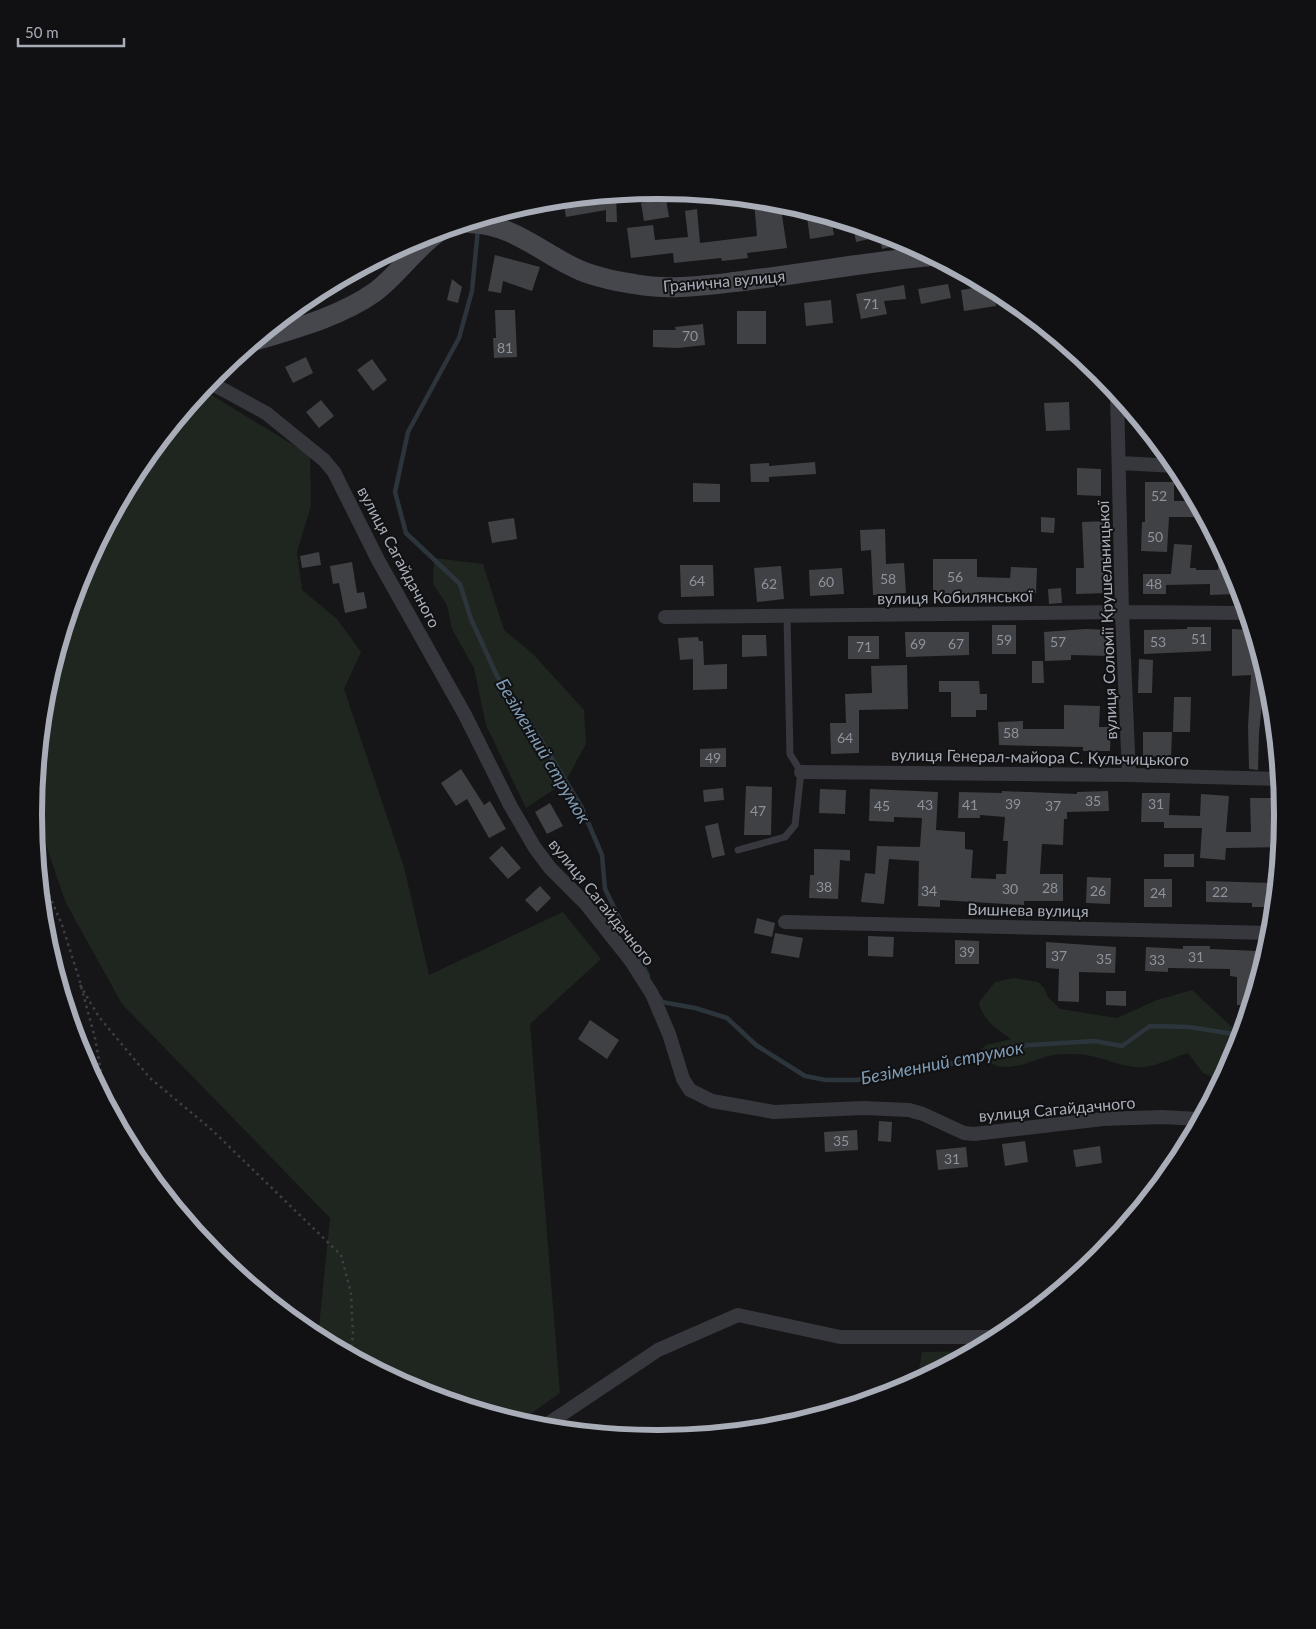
<svg xmlns="http://www.w3.org/2000/svg" width="1316" height="1629" viewBox="0 0 1316 1629" font-family="Lato,sans-serif">
	<rect width="100%" height="100%" fill="#161618"/>
	<path fill="#1e261f" d="M203,390l107,65 1,51 -14,46 5,38 35,29 24,33 -17,37 60,178 25,108 134,-63 38,47 -71,65 30,369 -41,29 -100,-31 -101,-54 12,-119 -208,-214 -56,-101 -32,-92 12,-119 35,-117 58,-108z
		M434,558l49,6 21,66 29,24 51,56 2,34 -21,38 -39,26 -40,-83 -12,-57 -22,-39 -5,-24 -14,-21z
		M1013,978l25,4 6,6 4,9 12,12 57,9 40,-18 35,-10 41,38 -10,24 -2,18 -9,7 -9,-4 -15,-20c-14,4 -34,15 -48,14 -24,0 -43,-14 -68,-13 -7,0 -16,0 -23,2 -22,6 -53,24 -69,-5l6,-6 25,-6c-13,-9 -30,-20 -32,-37l16,-20z
		M973,1351l-56,30 5,-29z"/>
	<g fill="none" stroke-linecap="round" stroke-linejoin="round">
		<path stroke="#2c353c" stroke-width="4.5" d="M478,229l-6,62 -13,47 -51,94 -13,60 11,41 54,51 11,35 26,57 42,61 42,69 21,49 3,34 43,87
			M660,998l2,4 33,6 32,10 29,27 49,31 21,4h31l56,-12 50,-6 52,-16 79,-5 28,5 28,-20 39,1 51,8"/>
	</g>
	<path fill="#404145" d="M616,194l1,28h-11v-12l-40,7 -3,-17z
		M666,199l3,18 -25,4 -3,-18z
		M760,200l20,2 7,46 -40,5 1,5 -26,3 -1,-3 -47,5 -1,-10 -42,5 -4,-30 26,-3 2,15 33,-3 -3,-26 12,-2 3,34 57,-7 -3,-35z
		M806,210l25,8 3,17 -24,4z
		M853,224l12,4 22,7 -31,7z
		M892,236l15,7 -25,6 -2,-10z
		M495,255l45,12 -8,24 -29,-10 -2,12 -13,-2z
		M452,279l10,8 -4,16 -11,-3z
		M948,284l3,14 -30,6 -3,-15z
		M904,285l2,14 -22,2 3,13 -26,5 -5,-25z
		M987,286l6,3 3,17 -32,5 -3,-21z
		M831,300l2,23 -27,3 -2,-23z
		M495,310h20l2,47 -23,1 -1,-20h3z
		M737,311h29v33h-29z
		M703,324l2,21 -27,3 -25,-1v-17h23l-1,-3z
		M306,357l7,16 -20,10 -8,-16z
		M372,359l15,21 -14,11 -16,-21z
		M321,400l13,16 -15,12 -13,-16z
		M1069,402l1,28 -24,1 -2,-28z
		M815,462l1,12 -47,3v5h-18l-1,-18 19,-1v3z
		M1077,468l24,1v27l-24,-1z
		M1145,482h29v19h21l2,4v12h-28l-2,35 -26,-1 1,-29h3z
		M693,483l27,1v18h-27z
		M1041,517l14,1 -1,15 -13,-1z
		M514,518l3,21 -25,4 -4,-21z
		M1108,521v72l-32,1v-26h8l-2,-46z
		M885,529l1,35 18,-1 2,30 -33,2 -2,-45 -10,1 -1,-21z
		M1174,544l18,1 -2,23h6v2h22v-25l17,31v18l-25,1v-11l-44,1v9h-23v-20h28z
		M319,552l2,13 -19,3 -2,-12z
		M933,559h44v18l33,1 1,-11 26,1 -1,25 -59,-1v4h-44z
		M352,562l5,31 7,-1 3,16 -22,5 -6,-30 -6,1 -3,-18z
		M680,565h33l1,31 -33,1z
		M781,566l3,33 -27,3 -3,-34z
		M842,568l2,26 -34,2 -1,-26z
		M1061,588l1,15 -13,1 -1,-15z
		M992,625h24v29h-24z
		M1187,627h24v24l-67,3v-24l43,-1z
		M1085,629l26,1 -1,26 -39,-1v5l-26,1 -1,-29z
		M1232,629l19,1 19,63h-7l-4,40 -1,37 -9,-1 -1,-43 3,-51 -19,1z
		M905,632h64v23l-63,2z
		M742,635h24l1,21 -25,1z
		M848,636h31v23h-31z
		M698,637l1,4h4l1,24 23,-1v25l-34,1v-31l-13,1 -2,-22z
		M1139,659l14,1 -1,33h-14z
		M1032,661h11l1,22h-12z
		M907,665l1,44 -49,1v43l-28,1 -1,-31h16l-1,-29 27,-1 -1,-27z
		M939,681h40l1,13h7v16h-11v7h-25v-25h-12z
		M1174,697h17l-1,35h-17z
		M1064,705l36,1 -1,21h12l-1,24h-27v-4l-84,-2 -1,-23 25,-1v8h41z
		M1143,732h29l-1,25 -28,-1z
		M726,748v19h-26v-18z
		M461,769l23,36 6,-4 16,28 -17,9 -22,-39 -11,7 -15,-23z
		M746,786l26,1 -1,48h-27z
		M723,788l1,12 -20,2 -1,-12z
		M820,789l26,1 -1,24 -26,-1z
		M870,789l68,3 -2,38 29,2v17l8,1 -2,28 25,1v-5h10l2,-33h-5l2,-24 -25,-2v3h-22l1,-26 43,1v-2l75,3v-2l31,-1 1,20 -42,1v7h-3l-1,26 -21,-1 -2,30h23v27h-39v4l-84,-5v7l-22,-1 1,-45 -30,-2 -5,45 -23,-2 4,-29 10,1 2,-28 43,1 2,-29 -28,-1v5l-25,-1z
		M1142,793h28l-1,22 31,1 1,-22 28,2 -3,36h25l-1,-34h28l1,33h2l-2,16 -53,1 -1,12 -25,-2 2,-30h-38v-6h-23z
		M550,803l13,23 -16,8 -12,-22z
		M718,823l7,32 -13,3 -7,-32z
		M502,846l19,22 -13,11 -19,-21z
		M814,849l36,1v11l-10,-1 -2,39 -29,-1 1,-23h4z
		M1164,854h30v13h-30z
		M1087,877l24,1 -1,26 -24,-1z
		M1144,879h28v28h-28z
		M1206,881l70,2 -3,24h-21v-4l-46,-1z
		M540,886l11,12 -14,14 -12,-12z
		M757,918l18,5 -3,14 -18,-4z
		M775,933l28,5 -4,20 -28,-5z
		M868,936l26,1 -1,20 -25,-1z
		M955,940l24,1v23h-24z
		M1046,942l70,5 -1,26 -36,-1v30l-21,-1 1,-32 -13,-1z
		M1183,946h27v3l48,2 -1,28 -8,26h-12v-28l-7,-1v-7l-62,-1v4l-23,-1 1,-24 37,2z
		M1106,991h20v15l-20,-1z
		M590,1020l29,20 -12,19 -29,-20z
		M879,1121l13,1 -1,20 -13,-1z
		M857,1130l1,20 -33,2 -1,-20z
		M1025,1141l3,21 -23,4 -3,-22z
		M1100,1146l2,17 -26,4 -3,-17z
		M966,1147l2,20 -30,3 -2,-20z"/>
	<g fill="none" stroke-linecap="round" stroke-linejoin="round">
		<path stroke="#3d3f44" stroke-width="2.5" stroke-dasharray="2.5 4" stroke-linecap="butt" d="M39,871l23,54 16,50 17,63 7,39 -1,14
			M80,985l19,32 51,61 62,52 129,125 10,38 2,42 -3,19"/>
		<path stroke="#37383d" stroke-width="7" d="M738,850l47,-13 10,-12 6,-53 -11,-18 -3,-137"/>
		<path stroke="#37383d" stroke-width="14" d="M209,382l57,31 58,47 10,12 44,88 87,155 45,90 25,43 15,20 35,35 46,58 21,33 17,40 14,45 7,11 22,11 62,11 89,-4 46,2 14,4 41,19 10,1 129,-15 59,-2 37,2
			M1117,394l5,218 7,163
			M1120,463l56,3
			M665,617l457,-5 124,1
			M801,772l328,3 150,4
			M785,922l486,11
			M543,1427l115,-77 80,-35 102,22h159"/>
		<path stroke="#45474d" stroke-width="20" d="M469,223c43,1 70,28 106,45 18,9 40,13 59,16 36,7 73,1 109,-3 63,-8 125,-19 188,-25
			M257,340c40,-12 84,-24 118,-48 24,-18 40,-44 65,-61"/>
	</g>
	<g text-anchor="middle" stroke-width="4" stroke-linejoin="round" paint-order="stroke">
		<g font-size="14" fill="#8e929b">
			<text x="871" y="309">71</text>
			<text x="690" y="341">70</text>
			<text x="505" y="353">81</text>
			<text x="1159" y="501">52</text>
			<text x="1155" y="542">50</text>
			<text x="955" y="582">56</text>
			<text x="888" y="584">58</text>
			<text x="697" y="586">64</text>
			<text x="826" y="587">60</text>
			<text x="769" y="589">62</text>
			<text x="1154" y="589">48</text>
			<text x="1199" y="644">51</text>
			<text x="1004" y="645">59</text>
			<text x="1058" y="647">57</text>
			<text x="1158" y="647">53</text>
			<text x="918" y="649">69</text>
			<text x="956" y="649">67</text>
			<text x="864" y="652">71</text>
			<text x="1011" y="738">58</text>
			<text x="845" y="743">64</text>
			<text x="713" y="763">49</text>
			<text x="1093" y="806">35</text>
			<text x="1013" y="809">39</text>
			<text x="1156" y="809">31</text>
			<text x="925" y="810">43</text>
			<text x="970" y="810">41</text>
			<text x="882" y="811">45</text>
			<text x="1053" y="811">37</text>
			<text x="758" y="816">47</text>
			<text x="824" y="892">38</text>
			<text x="1050" y="893">28</text>
			<text x="1010" y="894">30</text>
			<text x="929" y="896">34</text>
			<text x="1098" y="896">26</text>
			<text x="1220" y="897">22</text>
			<text x="1158" y="898">24</text>
			<text x="967" y="957">39</text>
			<text x="1059" y="961">37</text>
			<text x="1196" y="962">31</text>
			<text x="1104" y="964">35</text>
			<text x="1157" y="965">33</text>
			<text x="841" y="1146">35</text>
			<text x="952" y="1164">31</text>
		</g>
		<g font-size="16" fill="#a8adb8" stroke="#111113">
			<text transform="translate(724 281) rotate(-5)" y="6">Гранична вулиця</text>
			<text transform="translate(399 557) rotate(62)" y="6">вулиця Сагайдачного</text>
			<text transform="translate(955 597) rotate(-1)" y="6">вулиця Кобилянської</text>
			<text transform="translate(1107 620) rotate(-92)" y="6">вулиця Соломії Крушельницької</text>
			<text transform="translate(1040 757) rotate(1)" y="6">вулиця Генерал-майора С. Кульчицького</text>
			<text transform="translate(602 902) rotate(51)" y="6">вулиця Сагайдачного</text>
			<text transform="translate(1028 910) rotate(1)" y="6">Вишнева вулиця</text>
			<text transform="translate(1057 1109) rotate(-5)" y="6">вулиця Сагайдачного</text>
		</g>
		<g font-size="18" font-style="italic" fill="#7f9bb3" stroke="#111113">
			<text transform="translate(543 751) rotate(59)" y="6">Безіменний струмок</text>
			<text transform="translate(942 1063) rotate(-11)" y="6">Безіменний струмок</text>
		</g>
	</g>
	<path d="M0 0H1316V1629H0ZM657 199H659A615 615 0 0 1 1274 814V815A615 615 0 0 1 659 1430H657A615 615 0 0 1 42 815V814A615 615 0 0 1 657 199Z" fill="#111113" fill-rule="evenodd"/>
	<path fill="none" stroke="#a8adb8" stroke-width="6" d="M657 199H659A615 615 0 0 1 1274 814V815A615 615 0 0 1 659 1430H657A615 615 0 0 1 42 815V814A615 615 0 0 1 657 199Z"/>
	<path d="M18 38v8h106v-8" fill="none" stroke="#a8adb8" stroke-width="2.5"/>
	<text x="25" y="38" font-size="15" fill="#a8adb8" stroke="#111113" stroke-width="4" paint-order="stroke">50 m</text>
</svg>
